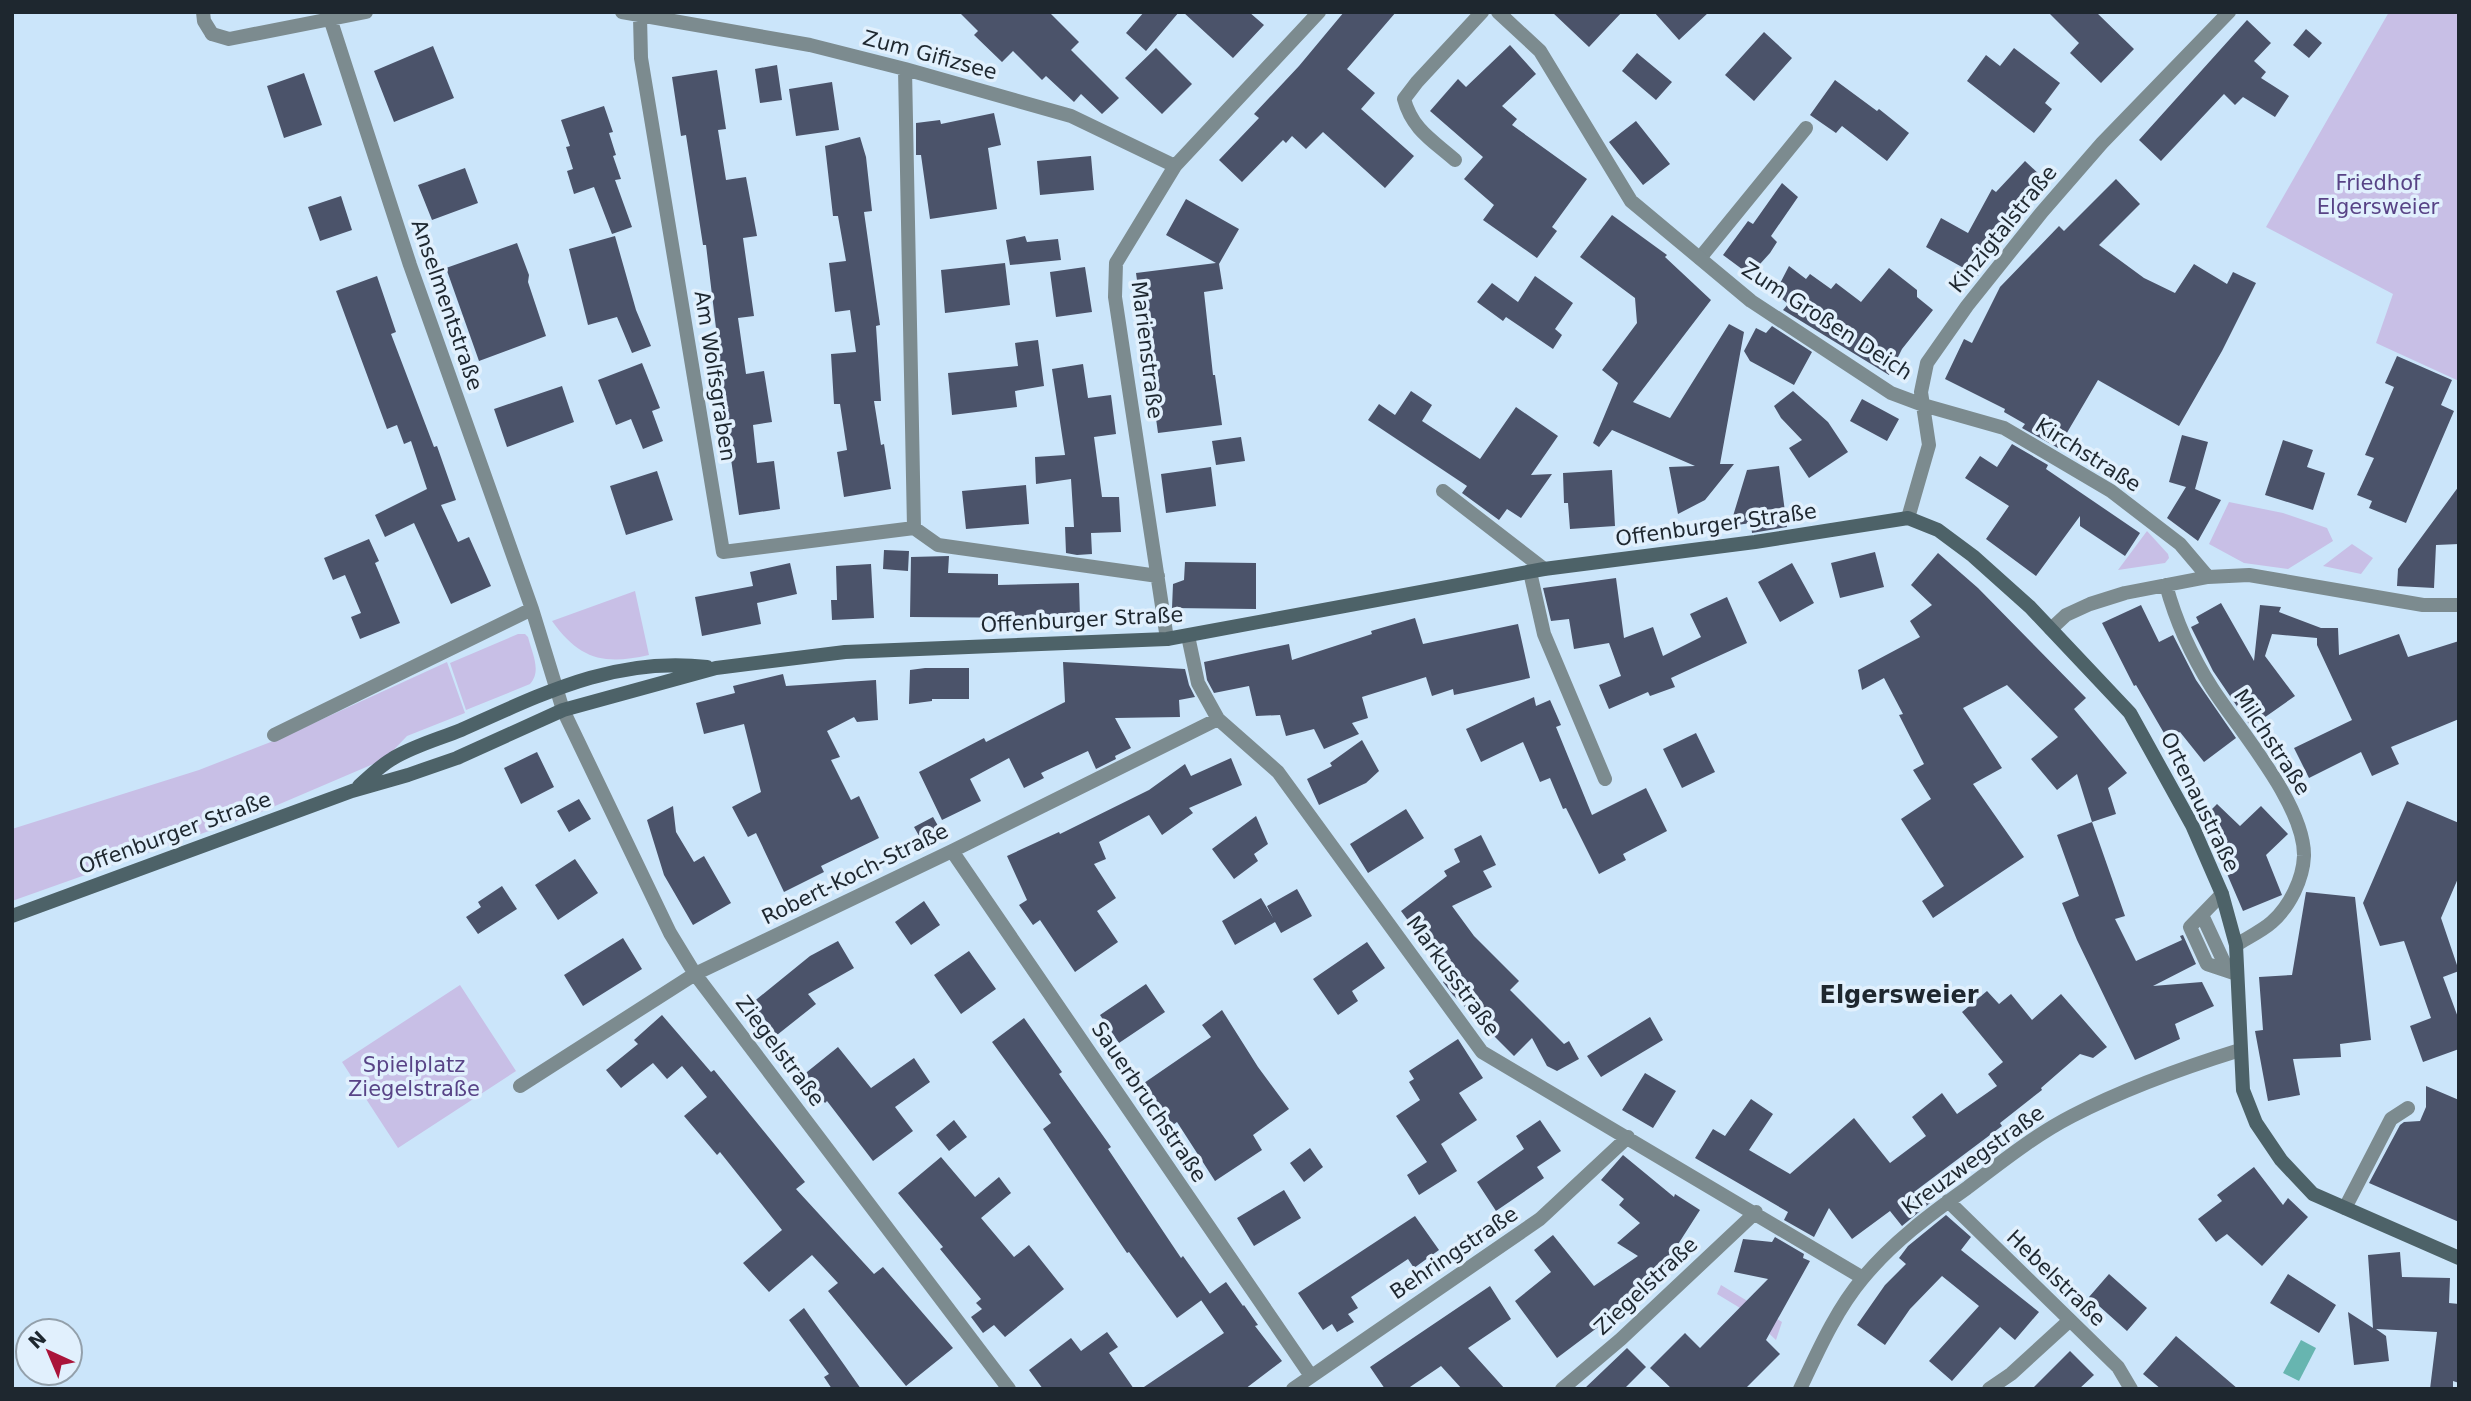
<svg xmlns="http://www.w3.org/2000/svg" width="2471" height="1401" viewBox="0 0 2471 1401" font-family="'DejaVu Sans',sans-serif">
	<rect width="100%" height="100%" fill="#cbe5fa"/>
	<path fill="#c8bfe6" d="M2389,12h70v369l-83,-38 17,-49 -127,-67z
		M2229,502l54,11 44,15 6,13 -45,28 -44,-6 -35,-19z
		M2147,531l21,23 1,4 -4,5 -47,7z
		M2352,544l21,14 -12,16 -38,-8z
		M635,591l14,64c-45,10 -69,5 -97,-34z
		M518,634h7l3,3c4,16 14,34 2,47l-64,26 -16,-47z
		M447,662l18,51 -58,23 -22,23 -131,56 -242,86v-72l187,-59 82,-32z
		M460,985l56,86 -118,77 -56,-86z
		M1721,1285l61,37 -6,18 -31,-29 -28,-17z"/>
	<path fill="#67b5b0" d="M2301,1340l15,8 -17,33 -16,-8z"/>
	<path fill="#4b536a" d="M959,12h90l30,30 -8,8 48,48 -17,16 -21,-20 -7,8 -28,-26 -4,4 -29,-29 -11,11 -28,-27 4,-4z
		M1144,12h35l-33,39 -20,-18z
		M1183,12h66l15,13 -31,33z
		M1344,12h52l-49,57 28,24 -14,16 53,47 -29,32 -62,-56 -17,17 -14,-13 -6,7 -3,-3 -41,42 -23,-22 40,-42 -5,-4 45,-48z
		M1552,12h70l-33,35z
		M1654,12h55l-30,28z
		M2048,12h48l38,37 -33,34 -31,-30 9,-10z
		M2247,20l24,23 -17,18 12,11 -5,6 28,18 -14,21 -32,-20 -8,8 -11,-11 -63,67 -22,-21z
		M2306,29l16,14 -13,15 -16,-13z
		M1764,32l28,26 -38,43 -29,-26z
		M1510,45l26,29 -34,32 15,13 -5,6 75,54 -35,48 5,4 -20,27 -54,-38 11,-15 -30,-26 19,-22 -53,-46 28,-32 8,8z
		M433,46l21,52 -60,24 -20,-51z
		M1156,48l36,36 -30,30 -37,-36z
		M2014,48l46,35 -15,20 7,6 -18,24 -67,-52 19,-26 14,11z
		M1637,53l35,29 -16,18 -34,-29z
		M777,65l5,35 -22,3 -5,-34z
		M717,70l9,59 -8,1 8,50 20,-3 11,59 -14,2 11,78 -16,2 8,56 18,-3 8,51 -19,3 4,38 17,-2 6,48 -41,6 -23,-161 3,-1 -13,-108h-3l-17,-110 -5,1 -9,-59z
		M304,73l18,52 -38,13 -17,-52z
		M1835,80l42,31 2,-2 30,24 -22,28 -45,-35 -6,7 -26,-18z
		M832,82l7,48 -43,6 -7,-47z
		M604,106l9,26 -4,1 7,22 -3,1 8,23 -6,1 17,47 -20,7 -18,-47 -20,7 -7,-23 6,-2 -7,-22 4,-1 -9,-26z
		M994,113l7,32 -13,3 9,61 -67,10 -9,-64h-5v-32l24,-3 1,4z
		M1636,121l34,43 -27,21 -34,-43z
		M860,137l6,20 6,54 -8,1 16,113 -4,1 5,75h-7l7,44 3,-1 7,45 -47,8 -7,-45 10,-2 -7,-46h-6l-3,-50 25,-2 -6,-42 -15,2 -6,-49 17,-2 -8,-45h-5l-8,-70z
		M1091,156l3,34 -54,5 -3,-34z
		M2025,161l17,16 -19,21 -45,78 -52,-29 15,-29 27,15 24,-44 4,3z
		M465,168l13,35 -46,17 -14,-35z
		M2116,179l24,25 -41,41 45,33 31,15 19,-29 33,20 6,-12 23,11 -34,68 -43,75 -81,-46 -40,68 -36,-20 3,-4 -21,-12 1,-3 -60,-30 19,-40 8,4 28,-56 59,-61 5,5z
		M1782,183l16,14 -27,39 6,6 -7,11 -20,22 -27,-20 25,-34 5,3z
		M341,196l11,34 -32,11 -12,-34z
		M1186,199l53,30 -20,35 4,25 -19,3 9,83h2l7,50 -64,8 -22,-160 80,-10 -50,-28z
		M1612,215l55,40 -2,2 46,43 -78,102 37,16 59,-94 15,8 -24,132h14l-29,36 -27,14 -9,-47 26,-1 -83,-36 -13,17 -6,-4 25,-60 -16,-13 35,-47 -2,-25 -55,-41z
		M615,236l21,74 15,36 -19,7 -15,-36 -29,8 -19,-76z
		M1025,236l2,6 31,-3 3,21 -51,5 -4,-25z
		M517,243l12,32 -1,7 18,54 -67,25 -33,-93z
		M1005,263l5,42 -65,8 -4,-43z
		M1789,266l17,13 4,-5 21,15 5,-6 25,19 28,-34 28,22v7l16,13 -31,39 -13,26 -106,-65 5,-6 -13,-11z
		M1085,267l7,45 -36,5 -6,-45z
		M377,276l19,56 -5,2 43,113 3,-1 19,54 -15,5 17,37 11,-5 22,49 -40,18 -37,-81 -29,14 -10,-22 52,-26 -16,-48 -7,3 -7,-19 -10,4 -51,-138z
		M1535,276l38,27 -18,26 7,6 -9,14 -47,-32 -3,4 -26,-19 15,-19 26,19z
		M1772,326l40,26 -18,33 -44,-24 -6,-10 12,-23 10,5z
		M1038,340l6,46 -29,5 2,16 -65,8 -4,-42 70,-7 -3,-23z
		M2397,356l55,24 -11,25 13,6 -48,112 -37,-15 3,-7 -15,-6 17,-37 -9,-3 29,-68 -9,-4z
		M642,363l18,45 -8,3 11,30 -20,8 -12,-30 -15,6 -18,-45z
		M1083,364l5,34 23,-3 5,39 -22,3 8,60h17l2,35 -30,1 1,21 -15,1 -11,-2 -1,-26h9l-3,-48 -35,5 -1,-27 30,-2 -13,-86z
		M562,386l12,36 -67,25 -13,-38z
		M1411,391l21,14 -10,16 58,38 36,-52 42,29 -27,39 21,-1 -31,44 -14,-9 -8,11 -37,-27 5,-7 -99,-66 11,-16 16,11z
		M1793,391l35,31 20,30 -39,26 -20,-30 13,-8 -21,-22 -7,-12z
		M1862,399l37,20 -12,22 -37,-20z
		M2182,435l26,7 -13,47 26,11 -23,41 -31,-23 19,-31 -17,-5z
		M1241,437l4,24 -29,4 -4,-24z
		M2283,440l30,10 -6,17 18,6 -12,37 -48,-15z
		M2012,444l36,21 -2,4 94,64 -15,23 -45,-30v-10l-44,60 -50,-37 23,-33 -44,-28 15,-22 17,11z
		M1779,466l8,61 -35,6 -1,-10 -21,3 17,-56z
		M1211,467l5,39 -50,7 -5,-39z
		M1612,470l3,56 -45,3 -2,-26h-4l-1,-30z
		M657,471l16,49 -47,15 -16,-49z
		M1026,485l3,39 -63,5 -4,-38z
		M2459,486v58l-23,1 -2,43 -37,-2 1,-17z
		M369,539l10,22 -4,2 25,60 -40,16 -9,-22 10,-4 -16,-38 -12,5 -9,-22z
		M884,550l25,1 -1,20 -25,-2z
		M1875,552l9,35 -44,11 -9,-35z
		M1938,553l40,35 108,110 -12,11 53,64 -19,15 8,26 -24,8 -15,-48 -20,16 -26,-31 27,-22 -51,-52 -44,23 39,60 -29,16 51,73 -91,61 -11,-17 22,-15 -43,-67 30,-20 -18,-29 11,-6 -25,-49 4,-1 -19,-36 -22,12 -4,-20 62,-33 -10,-16 22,-16 -21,-20z
		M949,556l-1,17 50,1v11l81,-2 1,35 -170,-1 1,-60z
		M1185,562l71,1v46l-84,-1 1,-24 11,-4z
		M790,563l7,31 -40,9 4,21 -59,12 -7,-39 58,-11 -3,-14z
		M1792,563l22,40 -34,19 -22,-40z
		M871,564l3,54 -42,2 -1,-20h6l-1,-34z
		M1616,578l8,60 29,-11 10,29 38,-19 -11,-23 37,-17 20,46 -76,35 4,9 -25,9 -2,-4 -39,17 -10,-24 22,-9 -12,-33 -35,6 -5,-30 -18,2 -8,-33z
		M2221,603l33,58 6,-56 21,2 -2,5 42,16h17l1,27 60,-21 9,23 51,-16v78l-68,28 8,17 -27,12 -11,-24 -52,26 -15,-30 58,-28 -35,-75v-7l-45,-4 -7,22 30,40 -44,31 -38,-56 -22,-44 8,-4 -3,-6z
		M2141,605l18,37 14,-7 23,45 40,58 -32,24 -24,-30 -12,8 -32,-55 -2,1 -32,-63z
		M1415,618l8,26 95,-20 12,54 -76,17 -1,-6 -21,7 -6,-19 -64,20 6,21 -16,5 7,11 -35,15 -10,-20 -28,7 -6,-21 -24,1 -7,-30 -35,7 -7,-13 -3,-18 85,-18 3,16 80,-26 -1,-3z
		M1063,662l122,7 4,16 6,12 -16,3 1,17 -65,1 16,30 -16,8 1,3 -20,10 -8,-18 -47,22 3,5 -20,10 -15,-30 -39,21 11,22 -39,19 -23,-48 65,-34 2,4 79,-40z
		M925,668h44v31h-37v2l-23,3 1,-34z
		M783,674l3,12 90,-6 2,40 -21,2 -3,-5 -27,14 13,26 -9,3 20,40 8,-4 20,42 -58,28 3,6 -40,20 -28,-59 -8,4 -16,-30 29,-15 -17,-68 -40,10 -8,-31 39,-10 -2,-7z
		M1534,697l2,9 14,-6 11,25 -5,2 36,88 54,-27 21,43 -44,23 3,6 -27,14 -33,-66 -3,1 -13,-31 -10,4 -17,-40 -42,20 -15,-33z
		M1696,733l19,39 -33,16 -19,-39z
		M1362,740l17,31 -13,12 -47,22 -12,-26 25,-13 -2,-3z
		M537,752l17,35 -33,17 -17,-36z
		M1231,758l11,27 -53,23 4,5 -31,22 -13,-20 -50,27 7,17 -12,5 22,34 -19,13 21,31 -43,30 -35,-52 -7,5 -14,-20 8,-5 -20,-44 52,-24 1,2 89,-44 36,-26 6,12z
		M579,799l12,20 -22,13 -12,-21z
		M2407,801l52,22v53l-18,42 18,53 -16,6 16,43v29l-36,13 -13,-36 21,-8 -27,-77 -24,5 -17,-43z
		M2217,804l23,22 21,-20 27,28 -22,21 16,40 -39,16 -40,-93z
		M673,806l3,26 18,30 10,-6 27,47 -38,22 -29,-50 -17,-55z
		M1406,809l18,29 -56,35 -18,-29z
		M1256,816l12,28 -14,10 4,7 -24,18 -22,-30z
		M933,817l12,21 -19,10 -12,-21z
		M2092,822l33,94 -10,3 21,42 46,-21 -2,-4 3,-1 13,29 -43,22 49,-4 12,24 -39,18 5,15 -45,21 -58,-120 -15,-37 17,-7 -22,-61z
		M1481,835l15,30 -13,6 9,16 -40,19 22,30 45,45 -9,9 54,54 5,-3 10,18 -22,12 -10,-5 -15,-28 -18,18 -61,-61 -10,-13 6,-6 -48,-65 46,-35 -3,-5 16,-9 -6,-13z
		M575,859l23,34 -40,27 -23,-35z
		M502,886l15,23 -39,25 -12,-17 15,-10 -3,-5z
		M1297,889l15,27 -31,17 -6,-11 -40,23 -13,-24 39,-23 12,20 -6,-12z
		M2306,892l49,5 16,143 -31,4 1,13 -48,2 7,36 -32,6 -13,-70 8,-1 -4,-53 33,-2z
		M924,901l16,24 -29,20 -16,-23z
		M623,938l19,31 -59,37 -19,-31z
		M838,941l16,27 -46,26 8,10 -39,31 -25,-32 58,-47z
		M1367,942l18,26 -33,23 6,10 -20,14 -25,-36z
		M969,951l27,38 -35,25 -27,-39z
		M1146,984l19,28 -46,31 -19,-28z
		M1987,991l12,13 12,-10 21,26 29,-26 46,53 -14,11 -13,-4 -39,34 1,2 -42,33 2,3 -88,66 16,11 -28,23 -12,-15 -38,28 -23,-31 -15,29 -30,-17 4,-8 -93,-54 18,-29 12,7 26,-37 22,15 -24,36 41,24 64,-56 36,45 36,-27 -14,-19 30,-24 15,21 40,-28 -9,-12 15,-12 -41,-50z
		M1222,1010l36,57 31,42 -36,26 9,15 -47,31 -38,-59 -4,3 -29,-42 67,-46 -9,-12z
		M662,1015l49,57 3,-2 91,112 -9,7 78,85 9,-7 70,81 -47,38 -78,-95 10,-8 -26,-28 -43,37 -26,-29 39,-33 -62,-78 -3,3 -33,-39 23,-19 -25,-31 -15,13 -14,-16 -32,25 -15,-18 32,-26 -4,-4z
		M1650,1017l13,23 -62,37 -14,-21z
		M1024,1018l38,54 -3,2 52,73 -3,2 73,109 2,-2 27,38 -33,24 -48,-66 -2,1 -84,-124 8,-6 -59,-81z
		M1458,1039l25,39 -24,15 18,27 -36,24 16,27 -38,24 -12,-20 20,-13 -31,-46 24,-16 -11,-18 5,-3 -5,-8z
		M838,1047l33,41 43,-30 16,24 -35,25 18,24 -40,30 -46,-60 -2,2 -23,-27z
		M1645,1073l31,18 -23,37 -31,-18z
		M2426,1086l33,14v122l-90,-39 31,-58 4,-3 16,-1 6,-14z
		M954,1120l13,17 -18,14 -13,-16z
		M1540,1120l21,31 -24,16 7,11 -48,33 -19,-29 47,-33 -8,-13z
		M1310,1148l13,19 -19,15 -14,-19z
		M1623,1155l51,42 1,-3 25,16 -50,78 -93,70 -42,-57 36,-29 -17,-22 19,-15 41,51 44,-30 -21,-13 23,-20 -21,-18 5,-6 -23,-19z
		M941,1157l34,40 24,-20 12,16 -30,25 33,39 15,-12 35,44 -59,48 -11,-12 -11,8 -12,-16 11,-8 -6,-6 5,-4 -41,-50 3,-2 -45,-54z
		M2254,1167l29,38 5,-7 20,19 -46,49 -35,-32 -11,8 -18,-23 24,-18 -5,-6z
		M1284,1190l17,28 -47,28 -17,-28z
		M1946,1215l25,22 -10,13 78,62 -24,28 -15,-13 -48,54 -23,-20 50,-55 -37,-30 -32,33 -25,36 -28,-20 28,-40 21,-21 -7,-6 9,-12z
		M1415,1216l24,34 -25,18 -6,-9 -57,38 7,11 -10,6 6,8 -17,10 -5,-8 -9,6 -25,-37z
		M1775,1237l29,17 -1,4 7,3 -44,79 14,14 -35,35h-73l-22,-21 35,-35 15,15 68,-69 -34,-7 9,-33 29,3z
		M2400,1252l2,25 48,1 -1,25 10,1v79l-6,-2v8h-23l7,-57 -61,-3 10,7 3,25 -35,4 -6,-53 25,16 -5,-73z
		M2109,1274l38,34 -20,23 -38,-34z
		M2288,1274l48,31 -17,28 -49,-30z
		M1226,1282l17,24 1,-1 14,20 -3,1 27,35 -37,28h-104l83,-56 -23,-33z
		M1490,1286l21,33 -43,29 37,41h-43l-21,-23 -34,23h-22l-15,-22z
		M804,1308l41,58 16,23h-29l-8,-12 5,-3 -40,-54z
		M1107,1332l11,15 -9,6 25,36h-91l-14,-19 42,-32 10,13z
		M2176,1336l62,53h-77l-18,-15z
		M1627,1348l19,19 -22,22h-40z
		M2070,1351l24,24 -15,14h-47z"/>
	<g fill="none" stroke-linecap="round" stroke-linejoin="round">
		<path stroke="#7c8b8f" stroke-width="14" d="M203,12l1,9 8,13
			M1455,160c-23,-20 -43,-31 -51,-61l13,-17 65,-70
			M1700,258l106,-130
			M1443,491l101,78
			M2222,894l-32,33 17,37 30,10
			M2202,915l26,56
			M2345,1208l46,-89 17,-11"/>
		<path stroke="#7c8b8f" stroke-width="14" d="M328,12l82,253 122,344 31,101 107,223 25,41 314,415
			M622,12l188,33 95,24 166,47 104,50
			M1498,12l42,39 91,150 120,100 140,92 32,12 81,23 107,63 69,53 28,33
			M640,17l1,41 82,494 191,-24 24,17 220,31
			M212,34l17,5 137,-27
			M905,69l9,459
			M1908,518l21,-73 -8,-53 6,-29 40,-57 75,-94 60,-69 127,-131
			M1530,572l14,62 61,145
			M2166,585c10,37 25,70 46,103 27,42 93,117 92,168 -1,23 -14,50 -32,66 -10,9 -25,16 -36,23
			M2051,629l15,-14 24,-11 35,-11 83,-16 41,-2 174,30h36
			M1188,636l10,47 20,36 60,53 204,280 381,226
			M1167,639l-52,-342 1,-34 59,-97 144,-154
			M274,735l258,-126
			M952,851l359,525
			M520,1086l175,-112 257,-123 266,-132
			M1948,1201l170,166 13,22
			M1293,1389l247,-170 88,-82
			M1562,1389l59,-50 135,-127
			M1800,1389c18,-38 36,-79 63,-111 29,-35 66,-63 104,-90 33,-25 68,-53 105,-72 54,-28 110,-48 168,-66
			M1989,1389l22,-15 58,-53"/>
		<path stroke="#4d6268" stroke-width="14" d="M359,786c10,-9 21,-20 33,-27 21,-13 47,-20 69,-29 81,-36 154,-74 246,-63
			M12,916l340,-125 56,-16 49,-17 106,-48 153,-42 129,-16 322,-13 377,-70 211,-27 153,-24 30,12 35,26 57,51 100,106 62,112 30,69 14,51 7,145 13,33 25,37 32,34 146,64"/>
	</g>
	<g text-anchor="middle" stroke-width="7" stroke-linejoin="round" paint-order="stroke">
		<g font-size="21" fill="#1e272f" stroke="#e1f0fd">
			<text transform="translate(930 55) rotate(15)" y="7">Zum Gifizsee</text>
			<text transform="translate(2003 229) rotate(-51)" y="7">Kinzigtalstraße</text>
			<text transform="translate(447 305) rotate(71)" y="7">Anselmentstraße</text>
			<text transform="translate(1827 321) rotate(33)" y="7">Zum Großen Deich</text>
			<text transform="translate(1147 350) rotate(83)" y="7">Marienstraße</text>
			<text transform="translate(715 376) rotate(81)" y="7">Am Wolfsgraben</text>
			<text transform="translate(2088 455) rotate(32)" y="7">Kirchstraße</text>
			<text transform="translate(1716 525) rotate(-8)" y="7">Offenburger Straße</text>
			<text transform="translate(1082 620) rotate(-3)" y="7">Offenburger Straße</text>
			<text transform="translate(2272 742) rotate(57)" y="7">Milchstraße</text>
			<text transform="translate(2200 802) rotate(64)" y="7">Ortenaustraße</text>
			<text transform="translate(175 833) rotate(-20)" y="7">Offenburger Straße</text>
			<text transform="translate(855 874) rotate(-26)" y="7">Robert-Koch-Straße</text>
			<text transform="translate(1453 976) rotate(54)" y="7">Markusstraße</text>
			<text transform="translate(780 1051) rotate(53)" y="7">Ziegelstraße</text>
			<text transform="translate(1149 1102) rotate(56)" y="7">Sauerbruchstraße</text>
			<text transform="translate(1973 1160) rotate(-36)" y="7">Kreuzwegstraße</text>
			<text transform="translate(1454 1253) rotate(-34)" y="7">Behringstraße</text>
			<text transform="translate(2056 1278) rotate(44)" y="7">Hebelstraße</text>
			<text transform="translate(1646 1286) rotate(-43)" y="7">Ziegelstraße</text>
		</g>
		<g font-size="21" fill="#584386" stroke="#e1f0fd">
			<text x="2378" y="190">Friedhof<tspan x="2378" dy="24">Elgersweier</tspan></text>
			<text x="414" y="1072">Spielplatz<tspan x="414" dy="24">Ziegelstraße</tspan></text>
		</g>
		<g font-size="24" font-weight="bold" fill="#1e272f" stroke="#e1f0fd">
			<text x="1899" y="1003">Elgersweier</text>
		</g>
	</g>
	<rect width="2471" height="1401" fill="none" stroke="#1e272f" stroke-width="28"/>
	<g transform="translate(49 1352) rotate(316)"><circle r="33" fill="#e1f0fd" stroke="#93a0ab" stroke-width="2"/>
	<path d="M0-5L12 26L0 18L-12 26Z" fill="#aa143a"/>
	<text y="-10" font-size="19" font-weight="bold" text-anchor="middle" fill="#1e272f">N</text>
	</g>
</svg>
